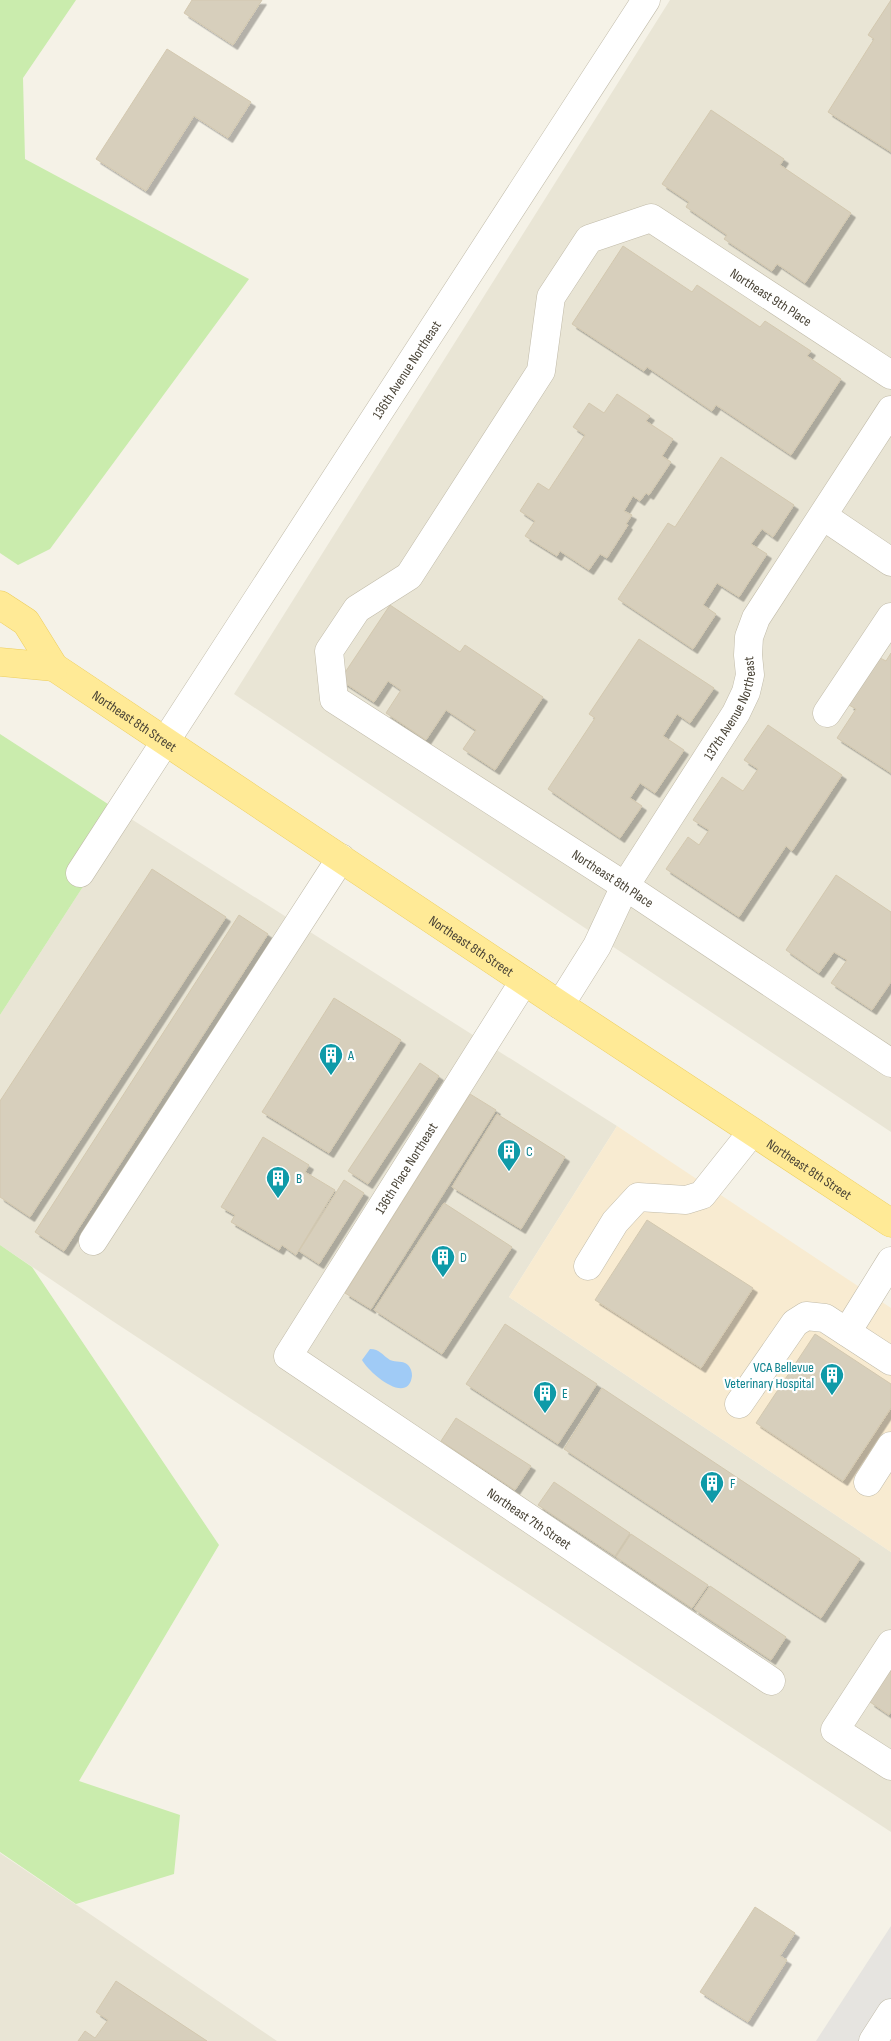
<svg xmlns="http://www.w3.org/2000/svg" width="891" height="2041" viewBox="0 0 891 2041" font-family="'Sofia Sans Condensed',sans-serif">
	<defs>
		<filter id="shadow"><feDropShadow dx="4.5" dy="4.5" stdDeviation="0" flood-color="#0004"/></filter>
	</defs>
	<rect width="100%" height="100%" fill="#f5f2e7"/>
	<path fill="#e9e5d5" d="M670,0h221v1132l-657,-438z
		M128,817l489,309 -108,171 382,255v280l-780,-512 -111,-75v-230z
		M0,1853l277,188h-277z"/>
	<path fill="#f8ebd1" d="M617,1126l274,182v244l-382,-255z"/>
	<path fill="#caecad" d="M0,0h76l-53,78 2,81 224,120 -199,270 -32,16 -18,-12z
		M0,734l128,83 -128,198z
		M0,1245l32,22 187,278 -140,236 101,34 -6,59 -98,30 -76,-52z"/>
	<path fill="#e6e4e0" d="M891,1926v115h-75z"/>
	<path fill="#a0cbf6" d="M370,1349c10,0 12,6 20,11 6,3 13,0 18,5 3,3 4,7 4,11 -4,30 -43,-3 -50,-16z"/>
	<path fill="#d7cfbc" stroke="#d3c8af" filter="url(#shadow)" d="M192,0h70l-29,45 -49,-32z
		M891,0v152l-63,-40 46,-73 -6,-4z
		M167,49l84,53 -23,36 -34,-22 -48,75 -50,-32z
		M711,110l73,49 -4,6 71,48 -46,70 -28,-19 -5,7 -48,-32 3,-4 -41,-28 3,-5 -27,-18z
		M623,246l69,46 5,-7 63,42 5,-6 46,30 -4,5 34,23 -50,76 -75,-50 -4,6 -65,-44 -3,4 -72,-47z
		M617,394l33,22 -4,5 27,18 -11,17 9,6 -22,33 -3,-2 -6,8 -7,-5 -9,15 8,4 -6,9 2,1 -21,33 -7,-4 -11,16 -29,-19 -3,5 -32,-20 10,-15 -15,-10 18,-28 11,7 36,-55 -12,-8 16,-24 15,10z
		M721,457l73,48 -21,32 -11,-8 -11,15 16,10 -28,43 -22,-14 -14,22 13,9 -23,35 -75,-50 50,-76 7,4z
		M390,605l70,47 5,-7 78,52 -48,73 -32,-21 13,-19 -30,-20 -20,30 -40,-27 15,-23 -13,-9 -14,21 -34,-22z
		M639,639l75,49 -24,35 -13,-9 -14,22 21,14 -29,43 -15,-10 -10,15 12,8 -22,32 -72,-49 47,-71 -6,-4z
		M891,653v120l-54,-35 19,-29 -7,-4 31,-47 6,3z
		M768,725l74,50 -50,76 -6,-5 -47,71 -73,-48 22,-32 11,8 10,-15 -16,-10 29,-43 21,14 15,-22 -14,-9z
		M152,869l74,48 -196,300 -30,-20v-96z
		M836,875l55,37v70l-19,28 -41,-27 16,-23 -13,-8 -15,21 -33,-23z
		M239,915l29,19 -204,317 -29,-19z
		M334,998l67,42 -72,113 -67,-41z
		M420,1063l19,13 -71,108 -20,-13z
		M470,1094l26,16 -125,199 -26,-16z
		M497,1114l68,43 -44,72 -69,-42z
		M263,1137l46,28 -4,7 30,18 -39,65 -14,-10 -3,5 -48,-28 4,-7 -14,-8z
		M344,1180l20,13 -45,71 -20,-13z
		M444,1203l68,44 -70,107 -68,-44z
		M647,1220l106,68 -52,80 -106,-68z
		M505,1324l92,60 -39,60 -92,-60z
		M815,1334l76,50v24l-48,73 -87,-58z
		M602,1388l258,171 -39,59 -257,-169z
		M456,1418l75,48 -16,24 -74,-49z
		M554,1482l76,51 -15,23 -77,-51z
		M631,1534l77,51 -16,23 -76,-51z
		M710,1586l76,51 -15,23 -77,-51z
		M891,1670v41l-2,4 -19,-13z
		M755,1907l40,26 -15,23 7,4 -39,62 -48,-30z
		M116,1981l91,60h-129l7,-10 10,7 13,-18 -12,-8z"/>
	<g fill="none" stroke-linecap="round" stroke-linejoin="round">
		<g stroke="#c1bba9" stroke-width="29">
			<g id="minor">
				<path id="s1" d="M891,375l-240,-157 -62,21 -38,58 -10,74 -132,205 -52,33 -28,42 5,48 291,187 266,177"/>
				<path d="M823,516l68,46"/>
				<path d="M827,713l64,-96"/>
				<path id="s2" d="M80,873l566,-873"/>
				<path id="s3" d="M524,981l-236,375 483,325"/>
				<path id="s4" d="M560,1005l37,-59 28,-60 111,-173 10,-21 4,-17 -2,-20 1,-18 7,-19 135,-208"/>
				<path d="M93,1241l248,-383"/>
				<path d="M588,1266l27,-44 23,-25 48,3 16,-5 50,-63"/>
				<path d="M847,1332l44,-71"/>
				<path d="M739,1404l56,-81 11,-7 19,2 66,43"/>
				<path d="M868,1482l23,-36"/>
				<path d="M891,1644l-56,86 56,36"/>
				<path d="M873,2041l18,-28"/>
			</g>
		</g>
		<g stroke="#edce5e" stroke-width="29">
			<g id="major">
				<path id="s5" d="M0,605l26,17 28,45 506,338 331,218"/>
				<path d="M0,662l54,5"/>
			</g>
		</g>
		<use href="#minor" stroke="#fff" stroke-width="28"/>
		<use href="#major" stroke="#ffea96" stroke-width="28"/>
	</g>
	<defs>
		<g id="building-pin" transform="scale(1.25)"><path d="M0 17L-7.5 6A9.5 9.5 0 1 1 7.5 6Z" fill="#0f9aa8" stroke="#fff"/><path d="M-4-6H4V6H1V3H-1V6H-4ZM-2.5-4.3h1.7v1.8h-1.7ZM.8-4.3h1.7v1.8H.8ZM-2.5-1h1.7V.8h-1.7ZM.8-1h1.7V.8H.8Z" fill="#fff"/></g>
	</defs>
	<g fill-rule="evenodd">
		<use href="#building-pin" x="331" y="1055"/>
		<use href="#building-pin" x="509" y="1151"/>
		<use href="#building-pin" x="278" y="1178"/>
		<use href="#building-pin" x="443" y="1257"/>
		<use href="#building-pin" x="832" y="1375"/>
		<use href="#building-pin" x="545" y="1393"/>
		<use href="#building-pin" x="712" y="1483"/>
	</g>
	<g text-anchor="middle" stroke-width="4.5" stroke-linejoin="round" paint-order="stroke">
		<g font-size="14" fill="#494336" stroke="#fff">
			<text transform="translate(771 297) rotate(33)" y="5">Northeast 9th Place</text>
			<text dy="5" stroke="none"><textPath href="#s2" startOffset="600">136th Avenue Northeast</textPath></text>
			<text dy="5" stroke="none"><textPath href="#s4" startOffset="344">137th Avenue Northeast</textPath></text>
			<text dy="5" stroke="none"><textPath href="#s5" startOffset="181">Northeast 8th Street</textPath></text>
			<text dy="5" stroke="none"><textPath href="#s1" startOffset="1232">Northeast 8th Place</textPath></text>
			<text dy="5" stroke="none"><textPath href="#s5" startOffset="586">Northeast 8th Street</textPath></text>
			<text transform="translate(406 1168) rotate(-58)" y="5">136th Place Northeast</text>
			<text dy="5" stroke="none"><textPath href="#s5" startOffset="991">Northeast 8th Street</textPath></text>
			<text dy="5" stroke="none"><textPath href="#s3" startOffset="734">Northeast 7th Street</textPath></text>
		</g>
		<g font-size="14" fill="#0d838f" stroke="#fff" text-anchor="start">
			<text x="348" y="1060">A</text>
			<text x="526" y="1156">C</text>
			<text x="296" y="1183">B</text>
			<text x="460" y="1262">D</text>
			<text x="814" y="1372" text-anchor="end">VCA Bellevue<tspan x="814" dy="16">Veterinary Hospital</tspan></text>
			<text x="562" y="1398">E</text>
			<text x="730" y="1488">F</text>
		</g>
	</g>
</svg>
